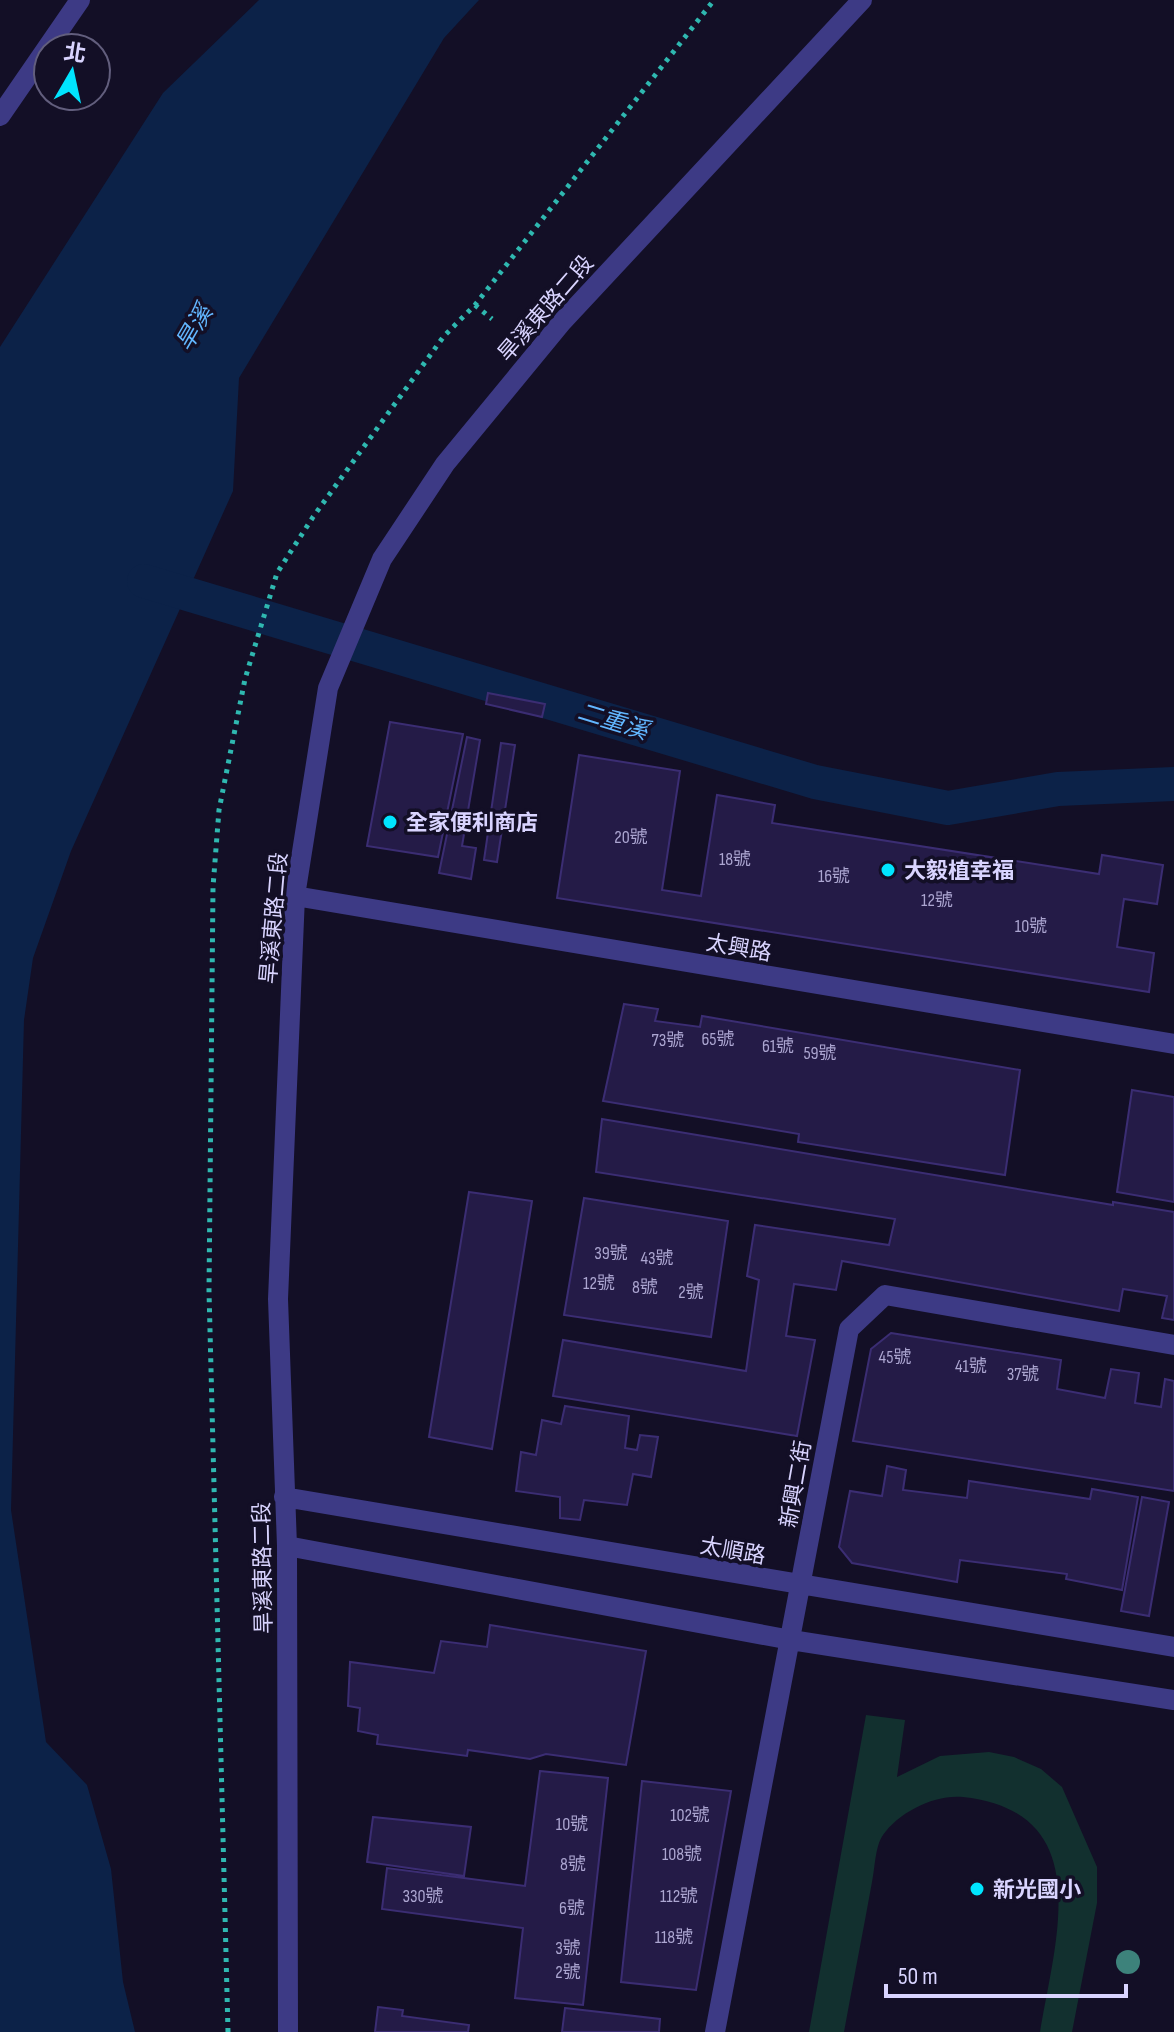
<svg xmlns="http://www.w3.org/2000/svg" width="1174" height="2032" viewBox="0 0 1174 2032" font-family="'Sofia Sans Condensed','Noto Sans TC',sans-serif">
	<rect width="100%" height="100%" fill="#130f26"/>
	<path fill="#12302f" d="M866,1715l39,5 -8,57 43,-21 49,-4 25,5 27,12 21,18 35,80v36l-25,129h-32c15,-92 58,-220 -77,-235 -28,-3 -64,15 -80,38 -8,11 -8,34 -11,47 -9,50 -19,100 -28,150h-35z"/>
	<path fill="#0c2248" d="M259,0h220l-35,38 -205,340 -6,113 -162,360 -38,107 -9,62 -13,490 35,232 41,43 24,84 12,113 12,50h-135v-1685l163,-254z"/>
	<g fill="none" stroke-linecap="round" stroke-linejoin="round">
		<path stroke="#0c2248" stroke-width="34" d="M144,581l671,201 133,26 110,-19 116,-5"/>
	</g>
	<path fill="#241b47" stroke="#3b2d73" stroke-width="2" d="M488,693l57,11 -3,13 -56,-13z
		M390,722l73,12 -25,123 -71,-11z
		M467,737l13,3 -18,106 14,2 -5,31 -32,-6z
		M501,743l14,2 -18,117 -13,-2z
		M579,755l101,16 -18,119 39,6 16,-101 58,10 -3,18 327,51 3,-19 61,10 -6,39 -33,-5 -7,48 37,6 -5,39 -592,-94z
		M624,1004l34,5 -3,12 45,6 2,-11 318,54 -15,105 -207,-33 1,-8 -196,-33z
		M1132,1090l42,7v105l-57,-10z
		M602,1119l511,86v-3l61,10v108l-12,-2 5,-22 -44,-7 -4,22 -277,-50 -6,29 -42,-6 -8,52 29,4 -18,96 -244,-40 10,-56 183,31 13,-91 -12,-4 8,-51 134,20 6,-26 -299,-47z
		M469,1192l63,9 -40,248 -63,-12z
		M584,1198l144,23 -17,116 -147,-22z
		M891,1333l170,27 -4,29 48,9 6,-29 28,4 -4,30 26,4 4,-28 9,2v110l-321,-50 18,-92z
		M565,1406l64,10 -4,32 12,2 3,-15 18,2 -7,40 -18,-3 -6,31 -43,-5 -4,20 -20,-2v-21l-44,-6 5,-39 15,3 6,-35 19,4z
		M887,1466l19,4 -3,20 64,8 2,-17 121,18 2,-10 46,8 -16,93 -56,-11 1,-5 -107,-14 -3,22 -105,-19 -13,-16 11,-56 32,5z
		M1142,1497l27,5 -20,114 -28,-5z
		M490,1625l156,26 -20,114 -80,-11 -16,5 -62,-9 -1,6 -90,-12 1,-9 -20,-4 2,-23 -12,-2 2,-44 84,11 7,-32 46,6z
		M540,1771l68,7 -25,227 -68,-7 8,-70 -141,-19 5,-41 138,18z
		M642,1781l89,10 -35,199 -75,-8z
		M373,1817l98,10 -7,49 -97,-14z
		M378,2007l25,3 -1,6 67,9 -1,7h-93z
		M565,2008l95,11 -1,13h-97z"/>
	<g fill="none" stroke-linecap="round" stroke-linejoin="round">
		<path stroke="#2fb8b0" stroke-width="5" stroke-dasharray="4 6" stroke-linecap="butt" d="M475,305l17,14
			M228,2032l-19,-741 4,-404 6,-77 26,-131 32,-106 36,-56 131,-181 31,-31 239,-305"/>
		<path stroke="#3d3a85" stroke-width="20" d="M0,116l80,-116
			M295,896l879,148
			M284,1497l890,150
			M287,1546l504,94 383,60
			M288,2032l-1,-486 -9,-247 17,-403 33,-208 54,-129 63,-95 117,-142 300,-322
			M715,2032l134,-703 36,-34 289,50"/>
	</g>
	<circle fill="#3d827b" cx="1128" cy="1962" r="12"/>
	<g fill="#00e5ff" stroke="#130f26" stroke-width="3">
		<circle cx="390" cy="822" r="8"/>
		<circle cx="888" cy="870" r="8"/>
		<circle cx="977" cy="1889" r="8"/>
	</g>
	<g text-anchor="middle" stroke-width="7" stroke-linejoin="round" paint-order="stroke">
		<g font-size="18" fill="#aca6d1">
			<text x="631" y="843">20號</text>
			<text x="735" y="865">18號</text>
			<text x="834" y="882">16號</text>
			<text x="937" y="906">12號</text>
			<text x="1031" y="932">10號</text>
			<text x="718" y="1045">65號</text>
			<text x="668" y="1046">73號</text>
			<text x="778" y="1052">61號</text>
			<text x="820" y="1059">59號</text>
			<text x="611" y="1259">39號</text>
			<text x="657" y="1264">43號</text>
			<text x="599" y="1289">12號</text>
			<text x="645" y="1293">8號</text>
			<text x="691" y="1298">2號</text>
			<text x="895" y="1363">45號</text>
			<text x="971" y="1372">41號</text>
			<text x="1023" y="1380">37號</text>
			<text x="690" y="1821">102號</text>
			<text x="572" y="1830">10號</text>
			<text x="682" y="1860">108號</text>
			<text x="573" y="1870">8號</text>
			<text x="423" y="1902">330號</text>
			<text x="679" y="1902">112號</text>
			<text x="572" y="1914">6號</text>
			<text x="674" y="1943">118號</text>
			<text x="568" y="1954">3號</text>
			<text x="568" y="1978">2號</text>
		</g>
		<g font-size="22" fill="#d9d4ff" stroke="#130f26">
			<text transform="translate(545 308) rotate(-49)" y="8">旱溪東路二段</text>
			<text transform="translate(273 918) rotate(-85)" y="8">旱溪東路二段</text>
			<text transform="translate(739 947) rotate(10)" y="8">太興路</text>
			<text transform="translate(795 1484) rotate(-80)" y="8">新興二街</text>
			<text transform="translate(733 1550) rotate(10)" y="8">太順路</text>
			<text transform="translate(262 1568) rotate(-91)" y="8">旱溪東路二段</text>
		</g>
		<g font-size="22" font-weight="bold" fill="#d9d4ff" stroke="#130f26" text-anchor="start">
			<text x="406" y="830">全家便利商店</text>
			<text x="904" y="878">大毅植幸福</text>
			<text x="993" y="1897">新光國小</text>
		</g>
		<g font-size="24" font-style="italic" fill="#62b6ff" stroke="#130f26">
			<text transform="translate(194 328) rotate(-60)" y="8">旱溪</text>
			<text transform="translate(613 721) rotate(17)" y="8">二重溪</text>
		</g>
	</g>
	<g transform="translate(72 72) rotate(9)"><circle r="38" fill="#130f26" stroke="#625e7d" stroke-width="2"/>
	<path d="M0-6L14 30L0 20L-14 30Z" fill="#00e5ff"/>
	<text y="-12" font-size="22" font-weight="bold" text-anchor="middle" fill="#d9d4ff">北</text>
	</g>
	<path d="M886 1984v12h240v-12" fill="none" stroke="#d9d4ff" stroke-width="4"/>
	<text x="898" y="1984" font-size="24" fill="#d9d4ff" stroke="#130f26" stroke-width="6" paint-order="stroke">50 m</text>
</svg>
